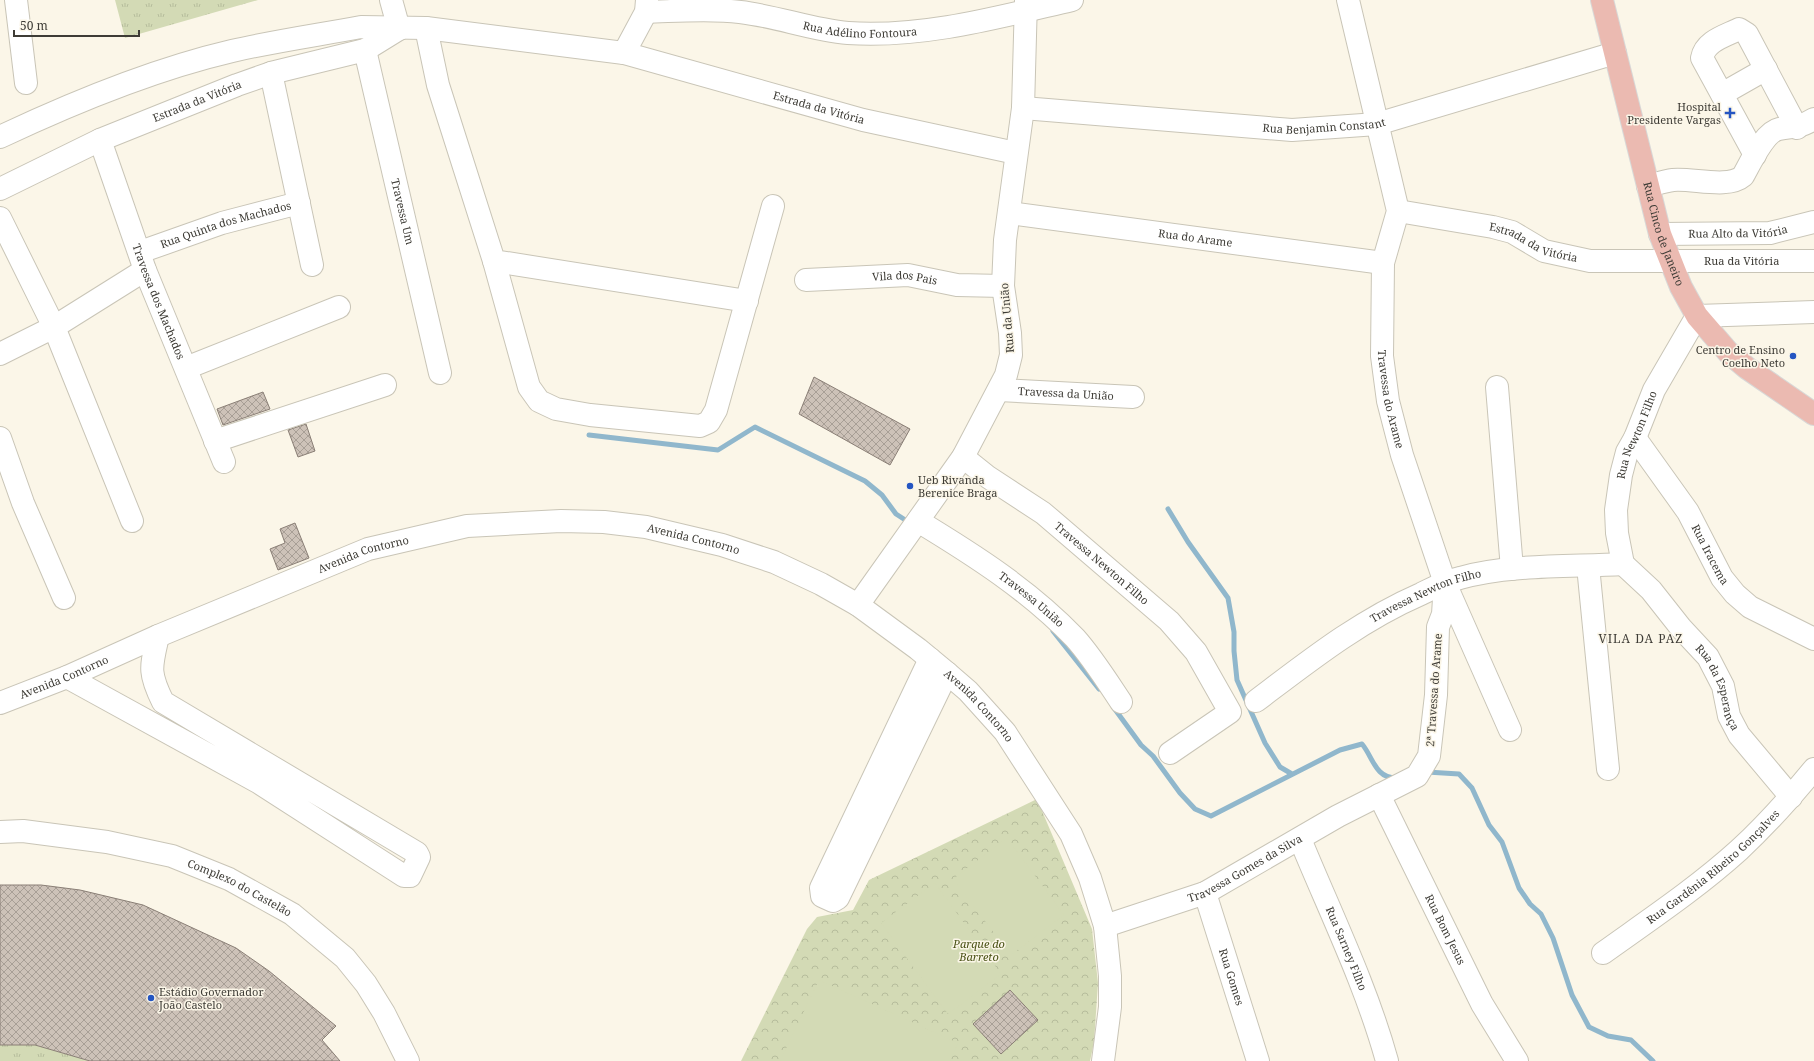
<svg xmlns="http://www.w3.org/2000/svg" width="1814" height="1061" viewBox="0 0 1814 1061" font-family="'Noto Serif',serif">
	<defs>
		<pattern id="grass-tufts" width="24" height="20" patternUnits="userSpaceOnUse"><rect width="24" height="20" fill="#d3dab5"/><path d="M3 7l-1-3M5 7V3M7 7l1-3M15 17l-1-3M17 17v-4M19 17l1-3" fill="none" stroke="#b6bc9c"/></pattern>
		<pattern id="park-crowns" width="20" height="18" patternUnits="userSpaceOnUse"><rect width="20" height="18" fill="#d3dab5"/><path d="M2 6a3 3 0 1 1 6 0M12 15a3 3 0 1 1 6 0" fill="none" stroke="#b6bc9c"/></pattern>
		<pattern id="building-cross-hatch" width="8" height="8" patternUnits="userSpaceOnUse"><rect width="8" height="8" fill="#cdc2b8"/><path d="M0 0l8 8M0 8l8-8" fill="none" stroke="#a89f96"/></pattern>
	</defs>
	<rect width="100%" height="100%" fill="#fbf6e8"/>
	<path fill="url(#grass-tufts)" d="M115,0h143l-133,38z
		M0,1045h35l55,16h-90z"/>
	<path fill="url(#park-crowns)" d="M1037,799l55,130 6,54 -4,59 -4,19h-349l66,-132 10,-12 36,-7 16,-30z"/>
	<path fill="#d3dab5" d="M1007,838l57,77 -53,40 -58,-76z
		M935,883l66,91 -53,40 -67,-91z
		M819,980l139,63 -8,18h-170z"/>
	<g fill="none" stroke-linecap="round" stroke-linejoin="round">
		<path stroke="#90b7cc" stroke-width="5" d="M589,435l129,15 37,-23 110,54 17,14 14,19 14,9
			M1168,509l20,33 40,56 6,34v19l3,29 28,63 15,24 12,7
			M1053,631l46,58
			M1114,708l27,37 12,11 27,37 15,16 16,7 129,-66 22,-6c11,13 13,34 34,34
			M1427,772l32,2 13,14 17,37 13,17 17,46 11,16 11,10 12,24 19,57 17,32 19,9 23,4 22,21"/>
	</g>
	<path fill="url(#building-cross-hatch)" stroke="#8a7f76" d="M814,377l96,52 -20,36 -91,-51z
		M263,392l7,17 -47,16 -6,-16z
		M306,424l9,27 -17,6 -10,-27z
		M295,523l14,35 -31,12 -8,-21 15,-6 -5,-14z
		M0,885h41l39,5 63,15 93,43 33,23 67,55 -14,14 18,21h-250l-55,-16h-35z
		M1010,990l28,30 -37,34 -28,-30z"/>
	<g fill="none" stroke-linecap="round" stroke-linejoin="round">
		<g stroke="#c9c5b7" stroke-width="24">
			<g id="minor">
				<path d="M16,0l10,83"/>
				<path d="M391,0l8,29"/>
				<path id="s1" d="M1348,0l50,211 -15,52 -1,93 6,45 14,54 43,128 65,147"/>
				<path id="s2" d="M646,12c32,-1 63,-4 94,0 36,4 72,18 108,21 76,5 151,-16 224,-33"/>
				<path d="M426,28l12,57 56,176 253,40"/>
				<path id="s3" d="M365,50l75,323"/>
				<path d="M624,53l22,-41 1,-12"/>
				<path d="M271,73l41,192"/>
				<path d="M1722,94l44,-25"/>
				<path id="s4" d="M1023,108l269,22 85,-6 238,-71"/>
				<path id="s5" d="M0,137c72,-34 155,-68 232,-86 43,-10 86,-16 129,-24l65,1 198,25 239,67 153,33"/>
				<path id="s6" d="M100,140l45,130 79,192"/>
				<path d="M1755,155l-53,-97c3,-17 23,-22 37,-29l8,5 50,94"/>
				<path d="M1648,186c8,-2 17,-5 25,-6 20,-2 55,9 70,-4 7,-12 21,-44 36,-47 16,-3 20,-1 35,-10"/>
				<path id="s7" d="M0,189l100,-49 137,-55 34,-12 94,-23 34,-21"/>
				<path id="s8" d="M1398,211l95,16 19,5 32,19 46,10h224"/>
				<path id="s9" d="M1009,213l374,50"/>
				<path d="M0,218l54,109 78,194"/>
				<path id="s10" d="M1660,234l110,-1 44,-11"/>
				<path id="s11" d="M140,252l82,-29 77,-20"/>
				<path d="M494,261l35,126 10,14 17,8 34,6 110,11 9,-4 7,-12 57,-204"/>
				<path id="s12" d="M806,280l102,-5 49,10 46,1"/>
				<path d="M0,354l54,-27 91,-57"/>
				<path d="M186,368l153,-61"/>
				<path d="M1497,387l15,182"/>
				<path id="s13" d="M999,390l134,7"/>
				<path d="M0,438l23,65 41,95"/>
				<path id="s14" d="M1635,438l53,74 34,66 13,16 15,13 64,32"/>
				<path d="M215,441l170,-56"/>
				<path id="s15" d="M963,457l25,20 55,36 126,108 27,31 34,60 -60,41"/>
				<path id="s16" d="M918,521c56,34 111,69 157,117 17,19 32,43 46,64"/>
				<path id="s17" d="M1623,564l-6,-31 -1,-23 5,-35 6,-23 8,-14 19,-48 43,-74 117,-4"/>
				<path id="s18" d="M1623,564l28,26 30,38 27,29 15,29 6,30 10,19 52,62"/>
				<path d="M1588,566l20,203"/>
				<path d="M858,605l105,-148 43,-82 5,-20 -1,-22 -7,-47 2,-46 18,-132 3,-108"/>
				<path d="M930,659l-109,229 1,8 11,5 5,-3 109,-225"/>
				<path d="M67,677l191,105 146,94h6l9,-19 -2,-4 -254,-151c-15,-30 -12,-35 -5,-66"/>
				<path id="s19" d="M1256,701c53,-40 103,-80 165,-107 12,-6 25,-13 39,-16 50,-14 111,-11 163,-14"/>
				<path id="s20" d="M0,703l67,-26 91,-41 210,-87 99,-23 94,-5 43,1 42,5 76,18 52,17 47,22 37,21 60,44 29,24 21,18 37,41 66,102 19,44 15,48 5,50v31l-7,54"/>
				<path id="s21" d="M1379,795l103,209 35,57"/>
				<path id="s22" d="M0,832l23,-1 84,11 65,14 57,23 63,35 53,44 21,26 18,29 24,48"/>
				<path id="s23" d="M1300,839c30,73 66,146 87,222"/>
				<path id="s24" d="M1205,893l53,168"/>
				<path id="s25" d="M1105,926l100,-33 133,-77 79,-40 12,-20 7,-61 2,-68 5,-13 2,-30"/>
				<path id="s26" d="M1603,953c46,-33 94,-65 136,-103 27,-25 52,-53 75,-81"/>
			</g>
		</g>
		<g stroke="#d8d8d7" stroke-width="24">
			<g id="major">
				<path id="s27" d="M1602,0l58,234 21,53 16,29 31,36 19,16 67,46"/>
			</g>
		</g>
		<use href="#minor" stroke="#fff" stroke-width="22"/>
		<use href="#major" stroke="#ebbab1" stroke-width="22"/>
	</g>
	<g fill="#2455c2" stroke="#fbf6e8" stroke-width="1.5">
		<path d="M1728 107h4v4h4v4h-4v4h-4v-4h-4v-4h4z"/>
		<circle cx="1793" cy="356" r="4"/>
		<circle cx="910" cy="486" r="4"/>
		<circle cx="151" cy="998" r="4"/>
	</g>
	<g text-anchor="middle" stroke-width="3" stroke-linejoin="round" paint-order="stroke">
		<g font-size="11" fill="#3e3c36" stroke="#fbf6e8">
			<text dy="4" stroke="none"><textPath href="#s2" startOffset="216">Rua Adélino Fontoura</textPath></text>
			<text dy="4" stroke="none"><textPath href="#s7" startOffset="216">Estrada da Vitória</textPath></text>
			<text dy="4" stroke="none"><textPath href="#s5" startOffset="846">Estrada da Vitória</textPath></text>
			<text dy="4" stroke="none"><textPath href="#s4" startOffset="302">Rua Benjamin Constant</textPath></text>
			<text dy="4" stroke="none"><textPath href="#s3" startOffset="166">Travessa Um</textPath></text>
			<text dy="4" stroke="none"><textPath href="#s11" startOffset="90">Rua Quinta dos Machados</textPath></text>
			<text dy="4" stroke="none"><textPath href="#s10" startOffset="78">Rua Alto da Vitória</textPath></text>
			<text dy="4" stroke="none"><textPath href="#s27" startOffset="242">Rua Cinco de Janeiro</textPath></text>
			<text dy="4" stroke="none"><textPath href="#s9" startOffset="188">Rua do Arame</textPath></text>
			<text dy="4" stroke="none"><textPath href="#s8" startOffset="140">Estrada da Vitória</textPath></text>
			<text dy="4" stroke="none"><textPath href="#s8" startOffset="352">Rua da Vitória</textPath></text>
			<text dy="4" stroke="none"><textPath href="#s12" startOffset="99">Vila dos Pais</textPath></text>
			<text dy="4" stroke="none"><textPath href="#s6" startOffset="172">Travessa dos Machados</textPath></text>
			<text transform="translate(1007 318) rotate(-95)" y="4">Rua da União</text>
			<text dy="4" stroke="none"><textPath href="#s13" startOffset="67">Travessa da União</textPath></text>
			<text dy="4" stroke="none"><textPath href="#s1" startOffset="408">Travessa do Arame</textPath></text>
			<text dy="4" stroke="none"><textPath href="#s17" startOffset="133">Rua Newton Filho</textPath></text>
			<text dy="4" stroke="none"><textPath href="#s20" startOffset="729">Avenida Contorno</textPath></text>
			<text dy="4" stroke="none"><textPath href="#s14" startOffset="139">Rua Iracema</textPath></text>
			<text dy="4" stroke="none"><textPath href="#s20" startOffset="393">Avenida Contorno</textPath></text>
			<text dy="4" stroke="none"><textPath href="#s15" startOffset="175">Travessa Newton Filho</textPath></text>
			<text dy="4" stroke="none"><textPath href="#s19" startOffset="201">Travessa Newton Filho</textPath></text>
			<text dy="4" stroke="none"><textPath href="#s16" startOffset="138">Travessa União</textPath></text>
			<text dy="4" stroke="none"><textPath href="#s20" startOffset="69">Avenida Contorno</textPath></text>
			<text dy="4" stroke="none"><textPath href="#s18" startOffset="158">Rua da Esperança</textPath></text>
			<text transform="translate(1434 690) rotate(-86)" y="4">2ª Travessa do Arame</text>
			<text dy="4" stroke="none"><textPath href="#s20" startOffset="1065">Avenida Contorno</textPath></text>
			<text dy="4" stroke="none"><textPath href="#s26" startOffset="140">Rua Gardênia Ribeiro Gonçalves</textPath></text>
			<text dy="4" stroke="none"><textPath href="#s25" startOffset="152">Travessa Gomes da Silva</textPath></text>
			<text dy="4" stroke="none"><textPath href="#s22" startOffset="249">Complexo do Castelão</textPath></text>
			<text dy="4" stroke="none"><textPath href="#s21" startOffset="150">Rua Bom Jesus</textPath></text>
			<text dy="4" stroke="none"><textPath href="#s23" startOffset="119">Rua Sarney Filho</textPath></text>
			<text dy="4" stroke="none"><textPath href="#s24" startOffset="88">Rua Gomes</textPath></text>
		</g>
		<g font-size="11" fill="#3e3c36" stroke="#fbf6e8" text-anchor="end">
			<text x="1721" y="111">Hospital<tspan x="1721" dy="13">Presidente Vargas</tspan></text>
			<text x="1785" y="354">Centro de Ensino<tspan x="1785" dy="13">Coelho Neto</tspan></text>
			<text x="918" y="484" text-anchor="start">Ueb Rivanda<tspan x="918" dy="13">Berenice Braga</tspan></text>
			<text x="159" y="996" text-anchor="start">Estádio Governador<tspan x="159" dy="13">João Castelo</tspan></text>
		</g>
		<g font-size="11" font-style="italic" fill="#4a5216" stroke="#fbf6e8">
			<text x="979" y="948">Parque do<tspan x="979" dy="13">Barreto</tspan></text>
		</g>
		<g font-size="12" letter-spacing="1" fill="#3e3c36" stroke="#fbf6e8">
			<text x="1641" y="643">VILA DA PAZ</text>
		</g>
	</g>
	<path d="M14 30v6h125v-6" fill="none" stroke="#3e3c36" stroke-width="2"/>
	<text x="20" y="30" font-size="12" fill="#3e3c36" stroke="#fbf6e8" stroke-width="3" paint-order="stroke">50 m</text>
</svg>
